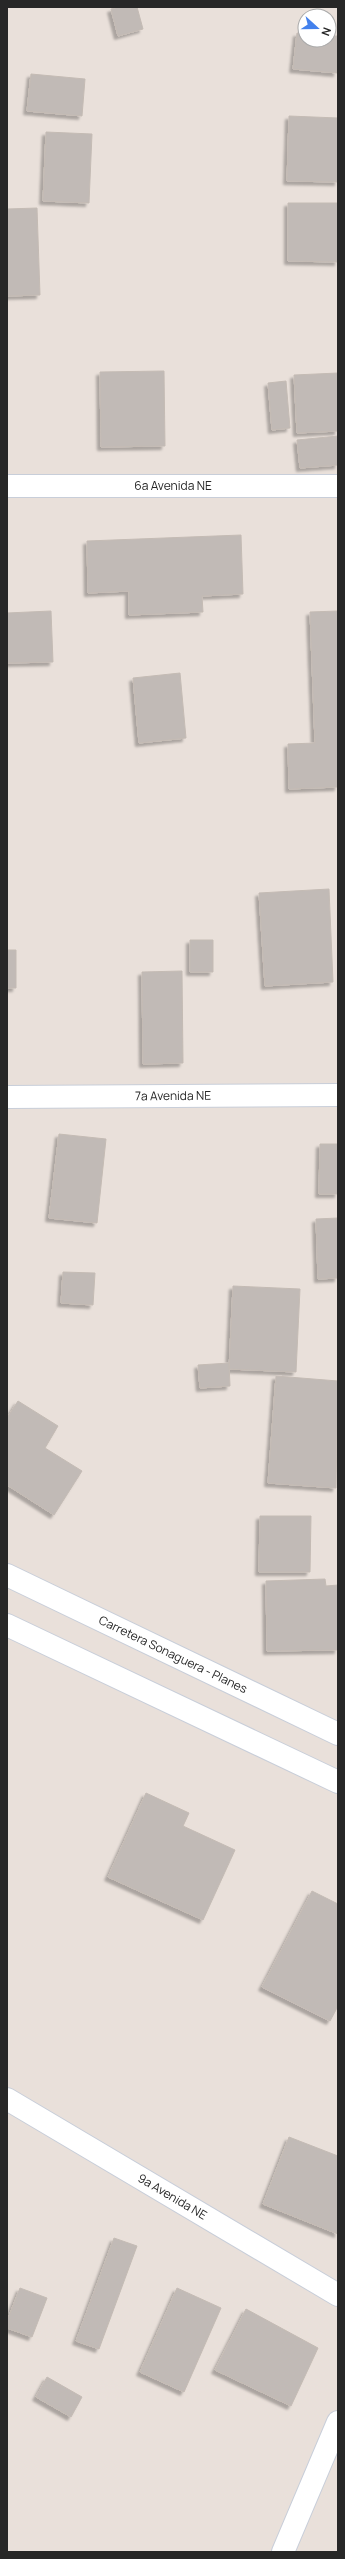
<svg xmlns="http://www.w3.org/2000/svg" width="345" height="2559" viewBox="0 0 345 2559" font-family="Manrope,sans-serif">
	<defs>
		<filter id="shadow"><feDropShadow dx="-3.5" dy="3.5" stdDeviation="1" flood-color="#0004"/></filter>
	</defs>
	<rect width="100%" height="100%" fill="#e9e0da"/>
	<path fill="#c1bab6" stroke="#c4bbb4" filter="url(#shadow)" d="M120,7h17l6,22 -25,7 -7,-27z
		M297,33l8,1v6h24v-4h9l-1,37 -44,-4z
		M31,74l54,5 -3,37 -55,-5z
		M289,116l49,2v64l-51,-1z
		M46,132l46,2 -3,69 -46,-2z
		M288,203h50v59l-50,-1z
		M37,208l3,87 -33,1v-87z
		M164,371l1,75 -64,1 -1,-75z
		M338,373v58l-41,2 -3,-58z
		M286,381l4,47 -18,2 -4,-47z
		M338,436v29l-38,3 -3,-28z
		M241,535l2,59 -41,2 1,16 -74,3v-24l-41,2 -1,-52z
		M51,611l2,51 -46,1v-50z
		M338,611v176l-49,2 -1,-45 27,-1 -5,-131z
		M180,673l6,65 -47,5 -6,-65z
		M329,889l4,93 -68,4 -6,-93z
		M190,940h23v32h-23z
		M7,950h9v38h-9z
		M182,971l1,92 -40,1 -1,-92z
		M59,1134l47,5 -9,84 -48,-5z
		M320,1144h18v50h-19z
		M338,1218v60l-20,1 -2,-60z
		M63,1272l32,1 -2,32 -32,-2z
		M233,1286l67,3 -4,83 -67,-3z
		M229,1363l1,23 -30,2 -2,-23z
		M276,1376l62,5 -2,107 -68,-5z
		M18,1401l40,25 -13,22 37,23 -28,44 -47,-30v-67z
		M260,1516h51l-1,56h-51z
		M325,1579l1,7 12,-1v65l-71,1 -1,-70z
		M146,1793l43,20 -6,13 52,24 -32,70 -95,-43z
		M312,1891l26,13v102l-8,15 -68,-34z
		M289,2137l49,19v78l-75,-30z
		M114,2238l23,8 -38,103 -23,-8z
		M20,2288l27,10 -15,39 -25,-9v-7z
		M177,2288l44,20 -37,84 -44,-20z
		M246,2309l72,39 -27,58 -76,-36z
		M47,2377l35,20 -11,20 -35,-20z"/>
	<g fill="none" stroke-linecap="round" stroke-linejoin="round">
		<g stroke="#c8ced9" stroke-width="24">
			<g id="street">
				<path id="s1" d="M7,486h331"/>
				<path id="s2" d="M7,1097l331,-2"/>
				<path id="s3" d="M7,2099l331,196"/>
				<path d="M283,2552l55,-130"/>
			</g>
		</g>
		<g stroke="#c8ced9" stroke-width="24">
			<g id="secondary">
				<path id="s4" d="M7,1575l331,159"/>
				<path d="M7,1625l331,157"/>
			</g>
		</g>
		<use href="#street" stroke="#fff" stroke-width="22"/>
		<use href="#secondary" stroke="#fff" stroke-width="22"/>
	</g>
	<g text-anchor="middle" stroke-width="3" stroke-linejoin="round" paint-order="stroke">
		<g font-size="12" fill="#272727" stroke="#fff">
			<text dy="4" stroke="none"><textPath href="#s1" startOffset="166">6a Avenida NE</textPath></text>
			<text dy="4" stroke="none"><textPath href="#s2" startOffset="166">7a Avenida NE</textPath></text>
			<text dy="4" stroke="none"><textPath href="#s4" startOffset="184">Carretera Sonaguera - Planes</textPath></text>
			<text dy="4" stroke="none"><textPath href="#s3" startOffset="192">9a Avenida NE</textPath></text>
		</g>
	</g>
	<rect width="345" height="2559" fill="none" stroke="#272727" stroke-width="16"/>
	<g transform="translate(317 28) rotate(111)"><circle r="19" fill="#ffffff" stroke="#a9a9a9"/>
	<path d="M0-3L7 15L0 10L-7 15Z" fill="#4381ed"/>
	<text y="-6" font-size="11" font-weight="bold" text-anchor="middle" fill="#272727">N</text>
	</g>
</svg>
